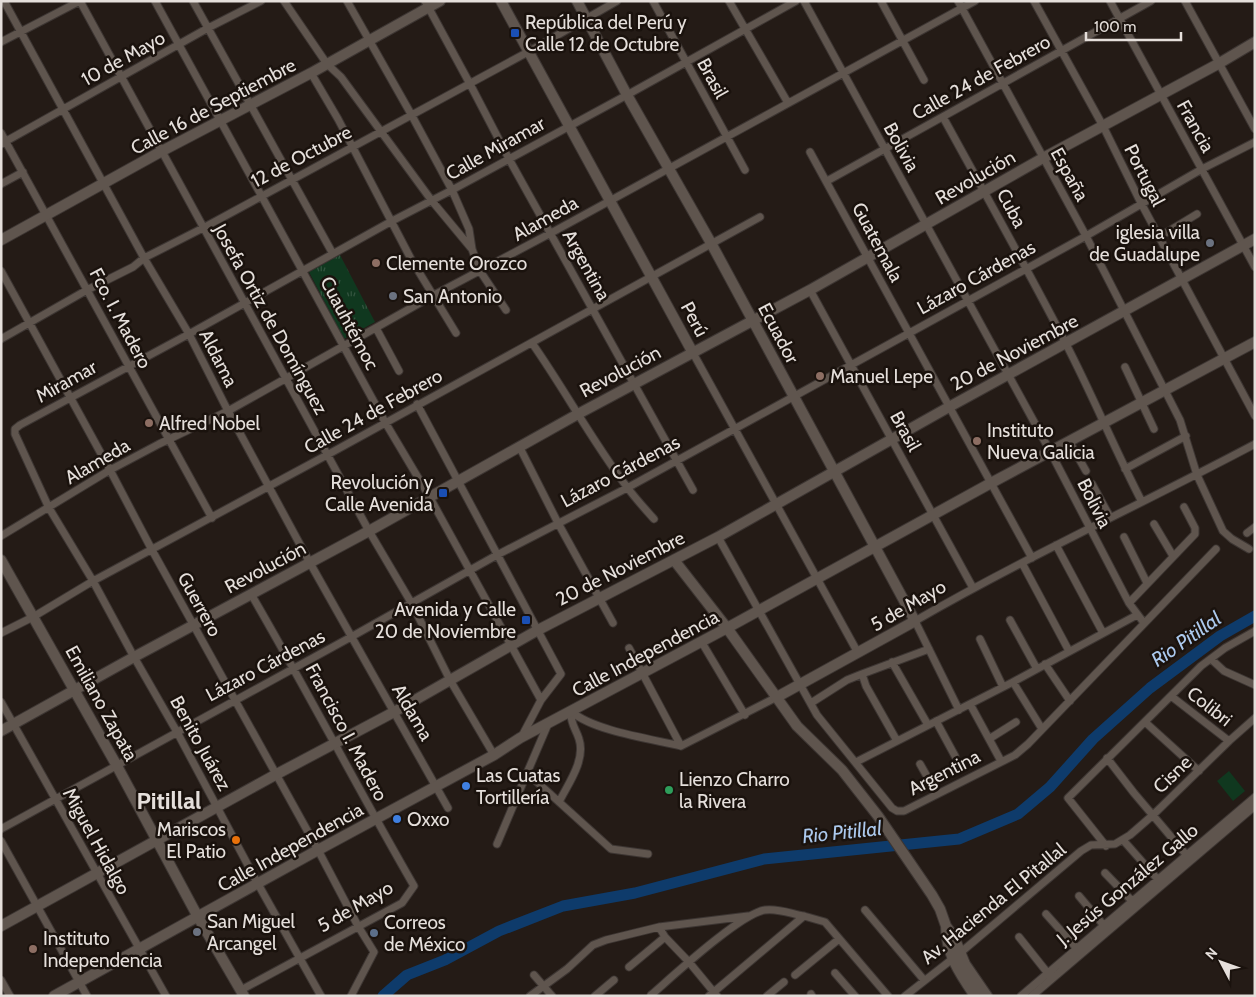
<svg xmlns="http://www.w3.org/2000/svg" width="1256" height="997" viewBox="0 0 1256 997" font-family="Cabin,sans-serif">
	<defs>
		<pattern id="park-tufts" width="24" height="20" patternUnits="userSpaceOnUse" patternTransform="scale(1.25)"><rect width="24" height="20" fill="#10381f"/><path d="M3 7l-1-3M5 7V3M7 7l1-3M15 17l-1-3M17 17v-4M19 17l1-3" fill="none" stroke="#33543f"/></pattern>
	</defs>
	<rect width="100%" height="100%" fill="#241b16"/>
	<path fill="url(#park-tufts)" d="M340,255l35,67 -31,17 -35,-67z"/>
	<path fill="#10381f" d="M1229,771l16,20 -12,10 -16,-20z"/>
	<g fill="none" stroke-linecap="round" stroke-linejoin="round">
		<path stroke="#0e3b6b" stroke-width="11" d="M383,996l24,-21 38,-15 54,-29 64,-25 72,-13 129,-34 195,-20 59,-25 32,-27 43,-48 57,-51 70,-52 35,-20"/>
		<g stroke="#3d3633" stroke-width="9">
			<path id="street" d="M4,1l140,257 45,76 39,77 82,152 138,245
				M80,1l289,530 43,73 38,76 44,75
				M155,1l230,421 44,74 112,204 -19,36
				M193,1l140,253
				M284,1l43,63 14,13 91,124 39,47
				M347,1l64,113 41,76 17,39 3,20 8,22 26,39
				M425,1l45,83 39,75 184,331
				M653,1l92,169
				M729,1l59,102
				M804,1l246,450 79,152 15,20
				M881,1l43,79
				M958,1l128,235 94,184 17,55 26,56 9,8 17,10
				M1034,1l69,125 38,77 114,213
				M1110,1l145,266
				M1185,1l70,128
				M1,42l79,-41
				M311,73l27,46 73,140 45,74
				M943,117c41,75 84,151 123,227 27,52 49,106 76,158
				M1,133l211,385
				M1,144l207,-116 53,-27
				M810,152l222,406
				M827,181l324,-180
				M1,184l22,-12
				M1159,237l38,-23
				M1,271l109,199 42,80 166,300 40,76 16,26 -23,44
				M810,290l163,298
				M376,328l23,43
				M1,339l86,-49 46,-23 11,-9 59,-30 325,-176 89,-51
				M532,343c33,47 60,98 95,144 8,11 18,22 27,32
				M693,353l165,300
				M1125,367l29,62
				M417,404l144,270 -20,26
				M1069,441l17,30
				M519,446l39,77 55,100
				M1125,469l61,-33
				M1092,484l18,33
				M1154,524l19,32
				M1247,533l8,-6
				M1,536l109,-66 49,-26 69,-33 206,-116 117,-62 424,-232
				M718,537l99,178 75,93 5,3h7l111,-56 13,-11 188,-195
				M1124,537l23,46
				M1056,545l47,88
				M1022,563l47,88
				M1129,603l66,-69v-6l-11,-21
				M1010,620l27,49
				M1,633l32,-16 60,-36 234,-126 433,-238
				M980,639l23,48
				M701,641l44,74
				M629,648l52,98
				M1211,659l13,12 31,14
				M892,662l36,63
				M1045,664l25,37
				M1013,682l29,47
				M1171,696l58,45
				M1,702l165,294
				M811,703l36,-23 15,-6
				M970,704l31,57
				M959,710l-44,-89c111,-64 227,-117 340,-177
				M572,712c22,19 80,27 109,34l96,-49
				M936,721l19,35
				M1145,722l54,49
				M548,724l-21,49 84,76 37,5
				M989,739l27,-17
				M897,741l-31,-55 -4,-12 67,-25
				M1107,758l27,35 55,65
				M856,762l157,-80 124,-67
				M920,764l17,30
				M559,802c9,-18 27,-42 20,-63 -3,-10 -9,-16 -8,-27
				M1,829l350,-192 146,-82 130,-67 459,-252 116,-67 53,-27
				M1123,840l38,43
				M1,841l86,155
				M497,844l30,-71
				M1106,846l-38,-48 133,-132 24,-18 30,-17
				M1105,873l29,30
				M1079,896l27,32
				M865,910l59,70
				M1046,914l33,37
				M659,927l6,10 24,25 28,34
				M1019,937l31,39
				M629,967l36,-30
				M835,973l20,23
				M534,975l18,21
				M795,975l44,-36
				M1,980l9,16
				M241,990l161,-87 12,-17c-56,-97 -107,-196 -163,-292
				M811,994l1,2
				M651,995c22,-19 89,-81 114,-85 13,-2 27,4 39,6
				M321,996l-63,-112 -81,-152 -43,-75 -41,-76 -44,-73 -34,-74v-5l5,-4 169,-91 203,-113 60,-31 175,-95 169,-94
				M530,996l37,-27 26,-24 13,-5 53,-13 89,-11
				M595,996l19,-16
				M709,996l95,-80 21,6 63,74
				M767,996l17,-14
				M905,996l55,-43 121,-102 10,-6 24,-1 15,-9 23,-20 76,-74 26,-23
				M1021,996l234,-199
				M1032,996l223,-190"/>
		</g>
		<g stroke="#3d3633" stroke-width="12">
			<path id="secondary" d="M501,1l192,352
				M577,1l50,94 84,148 204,378 -138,76
				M1,240l161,-89 149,-78 129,-72
				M1,560l116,206 81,151 46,79
				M674,560l53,68 70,98 45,44 36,46 54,79 8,14 6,17 8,11 11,27 22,32
				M1,731l133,-74 235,-126 209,-117 232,-124 233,-132 175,-94 37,-22
				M1,926l274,-151 119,-63 144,-82 180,-93 231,-130 306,-168
				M946,926c0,28 14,48 29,70
				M54,996l264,-146 176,-95 26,-17 207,-110 264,-145 264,-141"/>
		</g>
		<use href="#street" stroke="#5f554e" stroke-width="7"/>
		<use href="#secondary" stroke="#5f554e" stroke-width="10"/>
	</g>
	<g fill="#1a4fb4" stroke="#1a120d" stroke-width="2">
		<rect x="510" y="28" width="10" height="10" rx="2.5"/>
		<rect x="438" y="488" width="10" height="10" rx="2.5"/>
		<rect x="521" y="615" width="10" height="10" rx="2.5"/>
	</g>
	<g fill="#6b7280" stroke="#1a120d" stroke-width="2">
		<circle cx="1210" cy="243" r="5"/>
		<circle cx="393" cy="296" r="5"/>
		<circle cx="197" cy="932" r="5"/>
	</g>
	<g fill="#8d6e63" stroke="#1a120d" stroke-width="2">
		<circle cx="376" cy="263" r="5"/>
		<circle cx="820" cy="376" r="5"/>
		<circle cx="149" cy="423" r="5"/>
		<circle cx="977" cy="441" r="5"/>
		<circle cx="33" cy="949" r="5"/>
	</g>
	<g fill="#3f7fe0" stroke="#1a120d" stroke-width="2">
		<circle cx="466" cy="786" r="5"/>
		<circle cx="397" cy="819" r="5"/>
	</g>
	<circle fill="#2e9e5b" stroke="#1a120d" stroke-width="2" cx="669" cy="790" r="5"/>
	<circle fill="#e8710a" stroke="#1a120d" stroke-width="2" cx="236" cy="840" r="5"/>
	<circle fill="#5c6f8a" stroke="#1a120d" stroke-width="2" cx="374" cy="933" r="5"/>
	<g text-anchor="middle" stroke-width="5" stroke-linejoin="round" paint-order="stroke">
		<g font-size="19" fill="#e5dfdb" stroke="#1a120d" text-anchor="start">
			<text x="525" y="29">República del Perú y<tspan x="525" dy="22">Calle 12 de Octubre</tspan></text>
			<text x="1200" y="239" text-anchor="end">iglesia villa<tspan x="1200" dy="22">de Guadalupe</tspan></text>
			<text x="386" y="270">Clemente Orozco</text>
			<text x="403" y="303">San Antonio</text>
			<text x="830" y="383">Manuel Lepe</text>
			<text x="159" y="430">Alfred Nobel</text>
			<text x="987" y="437">Instituto<tspan x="987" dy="22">Nueva Galicia</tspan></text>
			<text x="433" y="489" text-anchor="end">Revolución y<tspan x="433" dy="22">Calle Avenida</tspan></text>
			<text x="516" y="616" text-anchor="end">Avenida y Calle<tspan x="516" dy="22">20 de Noviembre</tspan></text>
			<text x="476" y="782">Las Cuatas<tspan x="476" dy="22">Tortillería</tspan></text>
			<text x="679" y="786">Lienzo Charro<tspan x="679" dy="22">la Rivera</tspan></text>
			<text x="407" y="826">Oxxo</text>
			<text x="226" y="836" text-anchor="end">Mariscos<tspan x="226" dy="22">El Patio</tspan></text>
			<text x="207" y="928">San Miguel<tspan x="207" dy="22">Arcangel</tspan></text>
			<text x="384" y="929">Correos<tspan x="384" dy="22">de México</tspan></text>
			<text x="43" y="945">Instituto<tspan x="43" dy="22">Independencia</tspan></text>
		</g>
		<g font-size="19" fill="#e5dfdb" stroke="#1a120d">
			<text transform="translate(123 58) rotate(-29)" y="7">10 de Mayo</text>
			<text transform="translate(981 77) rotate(-29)" y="7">Calle 24 de Febrero</text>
			<text transform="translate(713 78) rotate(61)" y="7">Brasil</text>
			<text transform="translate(213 106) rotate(-28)" y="7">Calle 16 de Septiembre</text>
			<text transform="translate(1196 126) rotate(61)" y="7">Francia</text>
			<text transform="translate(902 147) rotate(61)" y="7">Bolivia</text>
			<text transform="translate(495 148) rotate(-29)" y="7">Calle Miramar</text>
			<text transform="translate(301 156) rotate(-28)" y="7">12 de Octubre</text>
			<text transform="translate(1070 174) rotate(61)" y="7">España</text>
			<text transform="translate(1145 175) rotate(63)" y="7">Portugal</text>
			<text transform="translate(975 177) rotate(-30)" y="7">Revolución</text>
			<text transform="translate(1012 208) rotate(62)" y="7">Cuba</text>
			<text transform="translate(545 218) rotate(-29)" y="7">Alameda</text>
			<text transform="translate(878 242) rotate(62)" y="7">Guatemala</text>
			<text transform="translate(587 265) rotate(61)" y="7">Argentina</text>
			<text transform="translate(976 277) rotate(-29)" y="7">Lázaro Cárdenas</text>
			<text transform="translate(121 318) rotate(62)" y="7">Fco. I. Madero</text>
			<text transform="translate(271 319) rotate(61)" y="7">Josefa Ortiz de Domínguez</text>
			<text transform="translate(695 319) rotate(62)" y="7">Perú</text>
			<text transform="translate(350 323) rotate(62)" y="7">Cuauhtémoc</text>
			<text transform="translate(779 333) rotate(62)" y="7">Ecuador</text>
			<text transform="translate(1014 352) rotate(-28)" y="7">20 de Noviembre</text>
			<text transform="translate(219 358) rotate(63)" y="7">Aldama</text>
			<text transform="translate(620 371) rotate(-28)" y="7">Revolución</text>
			<text transform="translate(66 381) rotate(-29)" y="7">Miramar</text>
			<text transform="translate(373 411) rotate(-29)" y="7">Calle 24 de Febrero</text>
			<text transform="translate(906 431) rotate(61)" y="7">Brasil</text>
			<text transform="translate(97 461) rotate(-30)" y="7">Alameda</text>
			<text transform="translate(620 471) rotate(-28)" y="7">Lázaro Cárdenas</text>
			<text transform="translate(1095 503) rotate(63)" y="7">Bolivia</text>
			<text transform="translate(265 567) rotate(-28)" y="7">Revolución</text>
			<text transform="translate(620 568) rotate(-27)" y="7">20 de Noviembre</text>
			<text transform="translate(200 604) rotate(61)" y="7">Guerrero</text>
			<text transform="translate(908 605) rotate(-30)" y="7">5 de Mayo</text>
			<text transform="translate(645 653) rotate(-28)" y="7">Calle Independencia</text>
			<text transform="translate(265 665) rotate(-28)" y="7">Lázaro Cárdenas</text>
			<text transform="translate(102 703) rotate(61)" y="7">Emiliano Zapata</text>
			<text transform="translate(1210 706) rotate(38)" y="7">Colibri</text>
			<text transform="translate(413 712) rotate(60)" y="7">Aldama</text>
			<text transform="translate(347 732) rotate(62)" y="7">Francisco I. Madero</text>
			<text transform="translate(201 743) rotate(61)" y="7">Benito Juárez</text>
			<text transform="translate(944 772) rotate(-27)" y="7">Argentina</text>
			<text transform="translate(1172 774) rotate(-44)" y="7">Cisne</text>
			<text transform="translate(97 841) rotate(61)" y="7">Miguel Hidalgo</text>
			<text transform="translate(290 847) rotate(-29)" y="7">Calle Independencia</text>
			<text transform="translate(1127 884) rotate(-40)" y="7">J. Jesús González Gallo</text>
			<text transform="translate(993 903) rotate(-39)" y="7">Av. Hacienda El Pitallal</text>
			<text transform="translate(355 906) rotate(-30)" y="7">5 de Mayo</text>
		</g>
		<g font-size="20" font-style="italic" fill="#acc9ed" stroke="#1a120d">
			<text transform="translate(1186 639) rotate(-35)" y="7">Rio Pitillal</text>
			<text transform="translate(842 832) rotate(-6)" y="7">Rio Pitillal</text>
		</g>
		<g font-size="24" font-weight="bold" fill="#e5dfdb" stroke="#1a120d">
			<text x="169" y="809">Pitillal</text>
		</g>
	</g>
	<rect width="1256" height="997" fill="none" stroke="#e5dfdb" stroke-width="5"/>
	<g transform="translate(1221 962) rotate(311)" stroke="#1a120d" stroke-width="4" paint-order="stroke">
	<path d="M0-4L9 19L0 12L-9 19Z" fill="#e5dfdb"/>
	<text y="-8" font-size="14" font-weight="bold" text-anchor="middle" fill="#e5dfdb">N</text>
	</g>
	<path d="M1086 32v8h95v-8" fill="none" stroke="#e5dfdb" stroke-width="2.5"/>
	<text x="1094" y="32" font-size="15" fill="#e5dfdb" stroke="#1a120d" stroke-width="4" paint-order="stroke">100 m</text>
</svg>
